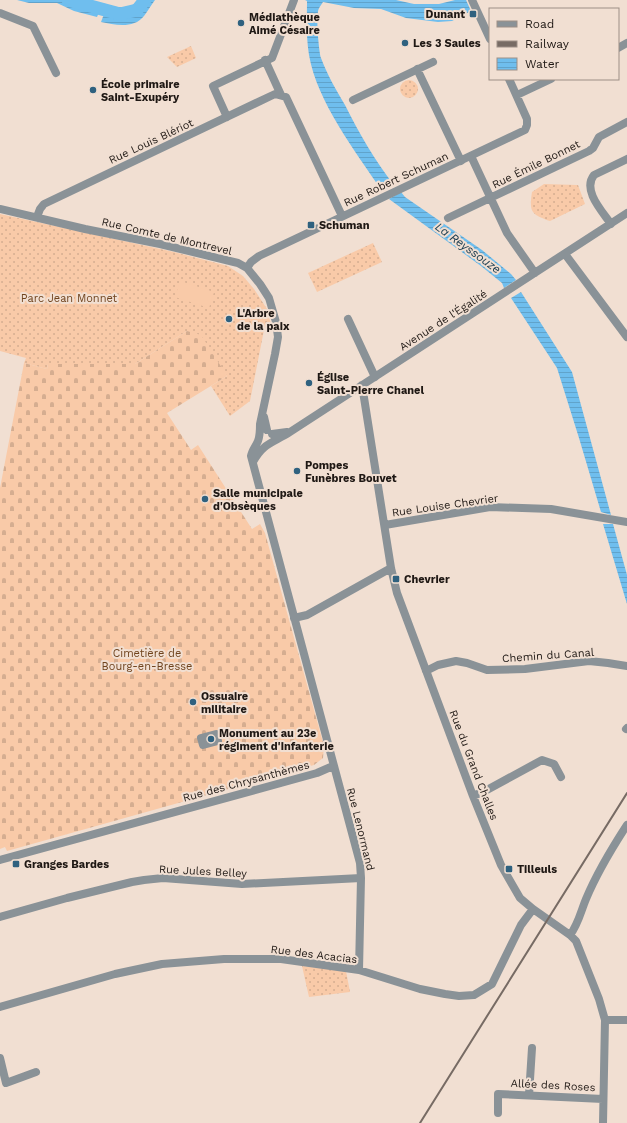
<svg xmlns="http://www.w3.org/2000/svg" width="627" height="1123" viewBox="0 0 627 1123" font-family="'Work Sans',sans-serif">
	<defs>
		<pattern id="grass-dots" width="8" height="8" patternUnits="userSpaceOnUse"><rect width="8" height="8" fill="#f9caa8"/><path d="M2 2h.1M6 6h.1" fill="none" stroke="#d5ad90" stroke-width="1.8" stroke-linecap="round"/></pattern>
		<pattern id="cemetery-stones" width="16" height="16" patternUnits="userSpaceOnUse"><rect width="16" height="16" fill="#f9caa8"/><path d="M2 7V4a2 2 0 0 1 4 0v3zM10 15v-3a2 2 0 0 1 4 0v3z" fill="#d5ad90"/></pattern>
		<pattern id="water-rules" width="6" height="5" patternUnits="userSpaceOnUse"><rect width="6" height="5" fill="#6fbeee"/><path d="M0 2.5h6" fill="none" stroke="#60a3cb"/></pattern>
	</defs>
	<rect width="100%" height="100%" fill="#f1dfd2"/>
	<path fill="url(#grass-dots)" d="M191,46l5,12 -19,9 -10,-10z
		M400 89a9 9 0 1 1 18 0a9 9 0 1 1-18 0Z
		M544,184l34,1 7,19 -35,17c-19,-7 -21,-9 -18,-29z
		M0,214l174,38 54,14 15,10 11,13 13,20 4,15 -7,6 -14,71 -20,15 -19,-30 16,-10 -40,-45 -52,33h-87l-1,5 -23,-6 2,-5 -26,-7z
		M373,243l9,19 -65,30 -9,-19z
		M302,966l44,5 4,21 -41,5z"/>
	<path fill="url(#cemetery-stones)" d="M187,331l14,4 26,41 -60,37 24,37 7,-5 54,84 8,-5 5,9 59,213 -1,12 -9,7 -307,86 -2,-4 -5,2v-361l24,-125 23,6 1,-5h87z"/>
	<path fill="#f9caa8" d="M180,281l34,11 -5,16 -34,-11z"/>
	<path fill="url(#water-rules)" d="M17,0h67l18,5 -5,12 -23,-6 -17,-8h-28z
		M138,0h17c-4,5 -7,11 -11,16 -10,13 -29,9 -43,6l6,-16c10,1 24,4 31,-6z
		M305,0h91l18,4h25l16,-4h11l5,11 -19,10 -14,1 -32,-4 -25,-9 -27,-1 -31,-6c-2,3 -5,7 -5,10 -2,7 1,40 3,46 6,16 15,32 24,47 14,28 30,56 49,80l-12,6c-26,-39 -65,-89 -73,-136 -3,-18 -2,-36 -2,-54z
		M401,192l4,5 77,53 29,24 5,6 -12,8 -2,-5 -21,-17 -92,-67z
		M521,292l51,80 39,143 -10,-3 -22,-74 -22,-70 -46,-70z
		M603,524h10l14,51v29z"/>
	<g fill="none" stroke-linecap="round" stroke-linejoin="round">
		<path stroke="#6fbeee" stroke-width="13" d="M68,0l52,14 17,-4 8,-10"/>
		<path stroke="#8a9297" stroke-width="8" d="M472,0l18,39
			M0,13l33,13 23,47
			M618,48l9,-5
			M265,60l16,35
			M417,69l44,92
			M517,95l34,-16
			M353,100l80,-38
			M227,117l-14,-31 59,-28 22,-58
			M471,156l36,77 28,40
			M0,209l85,20 75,15 78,19 9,5 13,16 9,14 7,24 2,15 -3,17 -15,70c0,6 0,12 -2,17 -2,5 -6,9 -7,15l109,407 1,15 -2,92
			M37,217l3,-8 4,-5 231,-110 11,3 56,119
			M448,218l141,-67 4,-3 6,-11 28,-15
			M611,224c-9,-13 -29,-34 -17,-49l33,-16
			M565,254l62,83
			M247,268l4,-6 8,-6 266,-126 2,-5v-6l-18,-40
			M348,319l27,58
			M362,385l29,183 6,25 76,203 28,69 19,33 13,11 37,26 6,6 23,58 6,21 -2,103
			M264,417l3,13
			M272,434l15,-2
			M253,462c10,-19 20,-19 37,-30l337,-219
			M385,525l105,-18 61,2 76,13
			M294,618l13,-3 84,-47
			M426,671l12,-6 18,-4 11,2 20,7 38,-1 64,-8 19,2 19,3
			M626,729l1,-1
			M216,734l2,7 -15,4 -2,-7z
			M473,796l12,-5 57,-31 12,4 7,13
			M0,860l317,-87 16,-7
			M0,917l67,-19 65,-16 12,-2 19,-2 79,6 119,-6
			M570,935c8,-10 11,-24 16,-36 11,-26 26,-51 41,-74
			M0,1007l115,-33 47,-10 62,-5h57l78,11 61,19 25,5 14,2 15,-1 18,-11 29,-59 12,-16
			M605,1020h22
			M0,1058l6,25 30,-11
			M529,1095l3,-47
			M498,1113v-19l105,5"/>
		<path stroke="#776b64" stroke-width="2" d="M420,1123l207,-330"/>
	</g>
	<g fill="#2f617f" stroke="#f1dfd2" stroke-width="1.5">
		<rect x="469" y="10" width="8" height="8" rx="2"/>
		<circle cx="241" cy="23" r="4"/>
		<circle cx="405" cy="43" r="4"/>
		<circle cx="93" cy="90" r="4"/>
		<rect x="307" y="221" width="8" height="8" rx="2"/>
		<circle cx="229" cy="319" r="4"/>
		<circle cx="309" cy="383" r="4"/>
		<circle cx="297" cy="471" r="4"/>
		<circle cx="205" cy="499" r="4"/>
		<rect x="392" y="575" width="8" height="8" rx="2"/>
		<circle cx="193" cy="702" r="4"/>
		<circle cx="211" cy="739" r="4"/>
		<rect x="12" y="860" width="8" height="8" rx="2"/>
		<rect x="505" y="865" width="8" height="8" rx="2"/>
	</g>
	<g text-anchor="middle" stroke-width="4" stroke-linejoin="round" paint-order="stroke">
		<g font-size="11" font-weight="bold" fill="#1f1814" stroke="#f1dfd2" text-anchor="start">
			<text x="465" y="18" text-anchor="end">Dunant</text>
			<text x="249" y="21">Médiathèque<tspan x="249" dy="13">Aimé Césaire</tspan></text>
			<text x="413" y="47">Les 3 Saules</text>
			<text x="101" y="88">École primaire<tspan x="101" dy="13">Saint-Exupéry</tspan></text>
			<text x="319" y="229">Schuman</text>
			<text x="237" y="317">L'Arbre<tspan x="237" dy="13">de la paix</tspan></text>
			<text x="317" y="381">Église<tspan x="317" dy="13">Saint-Pierre Chanel</tspan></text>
			<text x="305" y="469">Pompes<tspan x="305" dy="13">Funèbres Bouvet</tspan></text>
			<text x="213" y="497">Salle municipale<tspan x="213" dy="13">d'Obsèques</tspan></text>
			<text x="404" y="583">Chevrier</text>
			<text x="201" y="700">Ossuaire<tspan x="201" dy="13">militaire</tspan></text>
			<text x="219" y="737">Monument au 23e<tspan x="219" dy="13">régiment d'infanterie</tspan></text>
			<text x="24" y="868">Granges Bardes</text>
			<text x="517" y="873">Tilleuls</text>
		</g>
		<g font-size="11" fill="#1f1814" stroke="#f1dfd2">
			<text transform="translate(151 141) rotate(-25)" y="4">Rue Louis Blériot</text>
			<text transform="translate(536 164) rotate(-26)" y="4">Rue Émile Bonnet</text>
			<text transform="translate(396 179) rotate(-25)" y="4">Rue Robert Schuman</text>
			<text transform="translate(167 236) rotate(13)" y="4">Rue Comte de Montrevel</text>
			<text transform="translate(443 320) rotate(-33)" y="4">Avenue de l'Égalité</text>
			<text transform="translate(445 505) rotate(-8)" y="4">Rue Louise Chevrier</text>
			<text transform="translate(548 655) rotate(-4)" y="4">Chemin du Canal</text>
			<text transform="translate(474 765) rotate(69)" y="4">Rue du Grand Challes</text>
			<text transform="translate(246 781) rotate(-15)" y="4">Rue des Chrysanthèmes</text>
			<text transform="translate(361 829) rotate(76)" y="4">Rue Lenormand</text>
			<text transform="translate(203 871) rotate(3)" y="4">Rue Jules Belley</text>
			<text transform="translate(314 954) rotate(7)" y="4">Rue des Acacias</text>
			<text transform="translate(553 1085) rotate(3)" y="4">Allée des Roses</text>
		</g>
		<g font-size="11" fill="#70441e" stroke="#f1dfd2">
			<text x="69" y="302">Parc Jean Monnet</text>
			<text x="147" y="657">Cimetière de<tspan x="147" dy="13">Bourg-en-Bresse</tspan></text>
		</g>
		<g font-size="12" font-style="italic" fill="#173a4e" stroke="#f1dfd2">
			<text transform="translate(468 248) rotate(36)" y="4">La Reyssouze</text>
		</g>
	</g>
	<rect x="489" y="8" width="130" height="72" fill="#f1dfd2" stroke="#9d8f86"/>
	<rect x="497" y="21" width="20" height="6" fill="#8a9297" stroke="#9d8f86"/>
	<text x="525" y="28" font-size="12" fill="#1f1814">Road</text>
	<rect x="497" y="41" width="20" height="6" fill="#776b64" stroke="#9d8f86"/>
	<text x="525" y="48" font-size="12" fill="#1f1814">Railway</text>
	<rect x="497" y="58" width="20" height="12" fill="url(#water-rules)" stroke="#9d8f86"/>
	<text x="525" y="68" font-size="12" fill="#1f1814">Water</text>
</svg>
